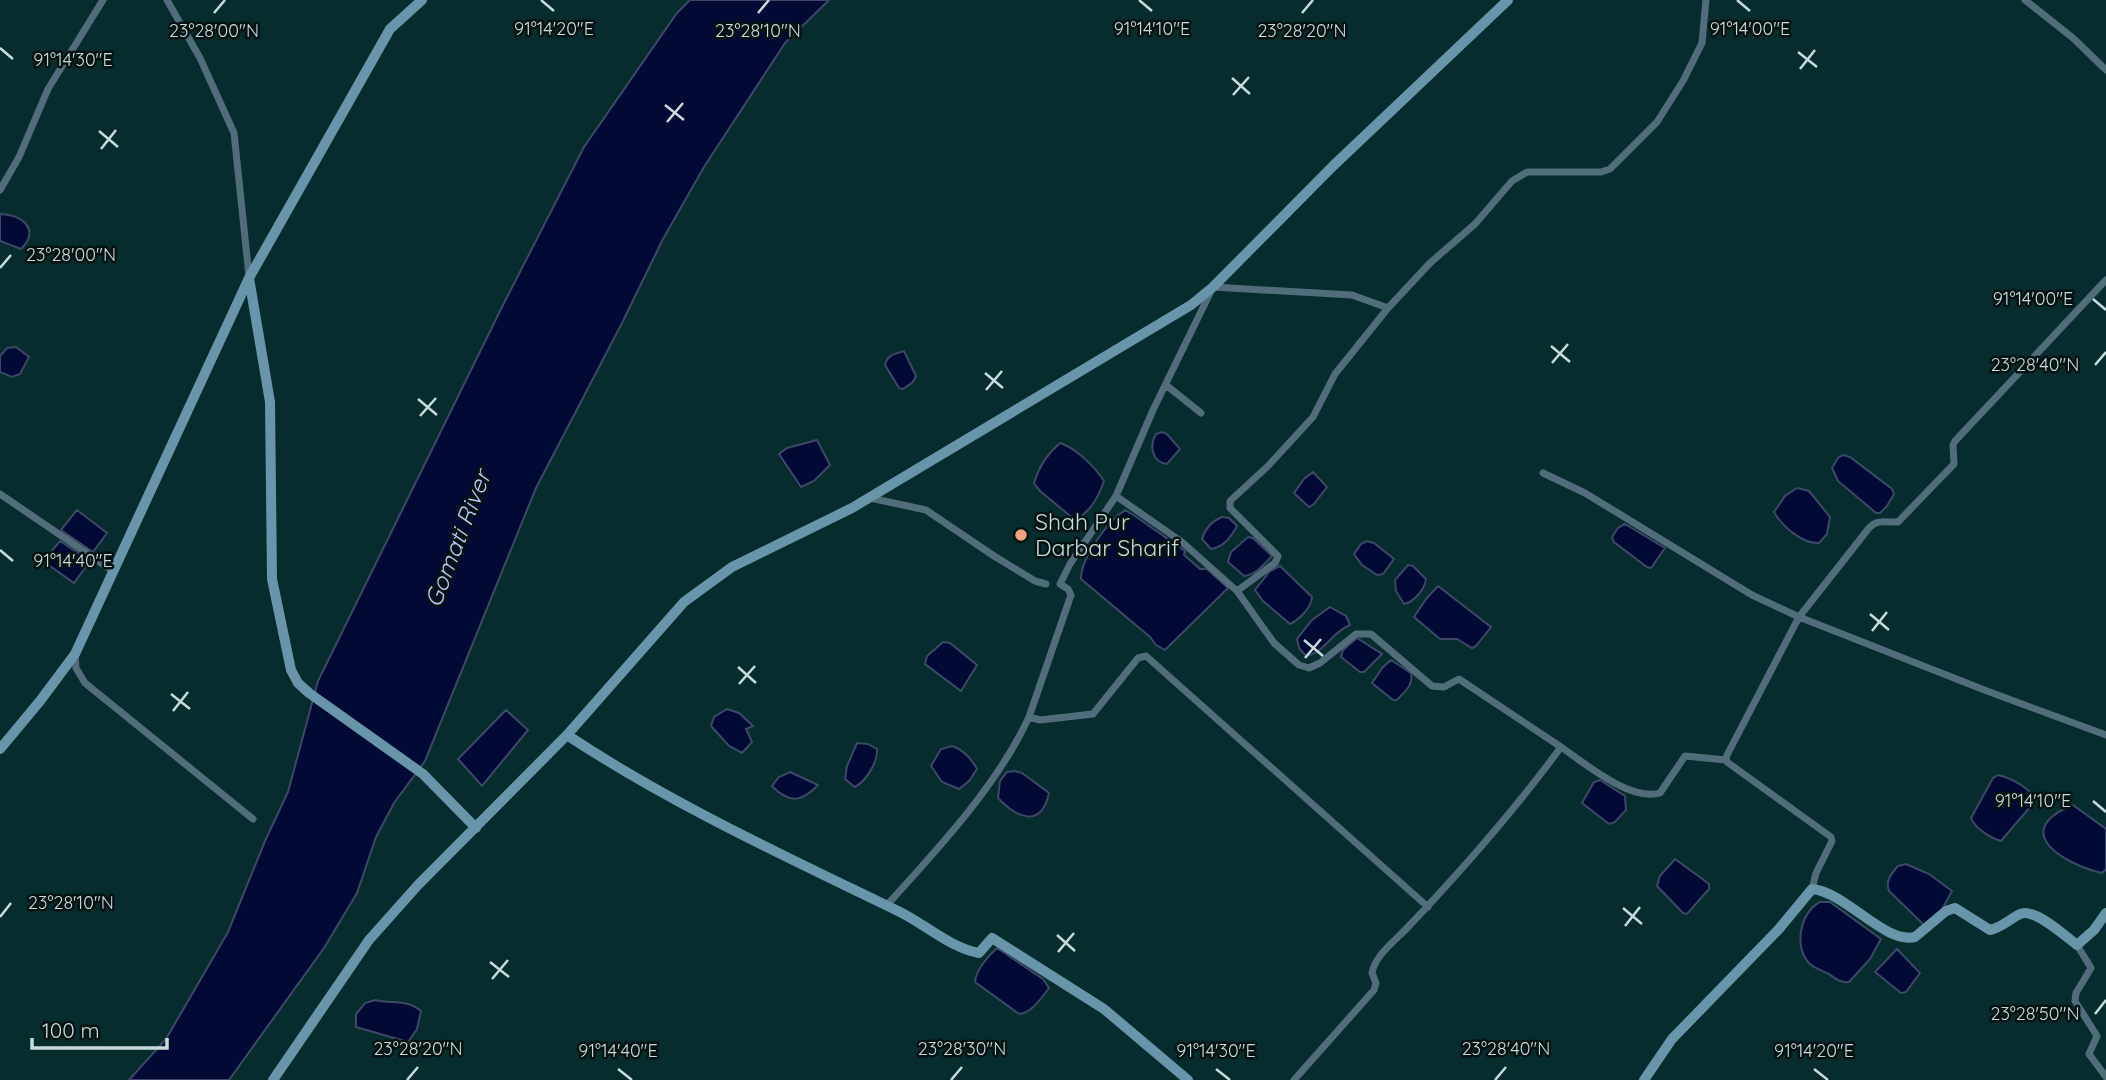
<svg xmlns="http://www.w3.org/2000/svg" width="2106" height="1080" viewBox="0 0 2106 1080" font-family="Quicksand,sans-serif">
	<rect width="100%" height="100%" fill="#062c2e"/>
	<path fill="#000a34" stroke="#3c4966" stroke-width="2" d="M690,0h139l-44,43 -81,124 -41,72 -41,84 -86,165 -111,273 -31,42 -18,34 -19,56 -33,55 -95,132h-100l37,-41 62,-107 37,-91 23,-49 30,-111 185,-376 81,-158 93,-134z
		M0,214c21,0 41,15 21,35l-21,-8z
		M16,347l13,10 -9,17 -8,3 -12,-5v-16l7,-8z
		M904,351l12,25 -3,6 -10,7 -4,-1 -14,-23c2,-10 10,-11 19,-14z
		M1162,432l5,2 13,15 -13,15c-15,-2 -18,-18 -11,-30z
		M817,440l13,25 -16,16 -13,6 -22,-33 8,-6z
		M1060,443c16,5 35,24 44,38 -6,17 -13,30 -29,39l-35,-29 -6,-8c5,-17 13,-29 26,-40z
		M1843,455l7,2 42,32 2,5 -7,12 -7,7h-4l-38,-32 -6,-13 6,-10z
		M1313,472l14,15 -14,18 -4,2 -15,-14 10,-14z
		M1797,488l12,3 21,26 -3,17 -8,9c-17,1 -37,-17 -45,-31l11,-16z
		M77,510l30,23 -14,19 -32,-22z
		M1125,510l10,6 50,35 -1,4 16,14h7l21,19 -63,62 -9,-5 -6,-8 -69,-58c0,-21 26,-57 44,-69z
		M1222,517l7,1 8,8c-6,11 -13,21 -26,23l-9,-10c3,-10 10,-18 20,-22z
		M1625,524l40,24 -14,20 -4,-1 -33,-25 -2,-5 6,-9z
		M1248,537l5,1 19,18c-8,8 -16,19 -28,20l-16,-14 3,-10z
		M60,541l30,20 -16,22 -31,-22z
		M1367,541l7,2 20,16 -11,15 -6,1 -15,-10 -8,-11 7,-10z
		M1408,565l5,1 13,13c-1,10 -12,23 -22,25l-8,-13 -1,-11z
		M1280,566l32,31c-1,11 -12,22 -22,27l-27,-23 -8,-11 15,-19z
		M1438,586l53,41 -15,19 -4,2 -15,-9h-17l-26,-22 12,-18z
		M1330,607l16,9 4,9c-17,6 -27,29 -44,31l-7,-8 -2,-9 15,-19z
		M1357,638l25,16 -18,18h-4l-19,-15 2,-7z
		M943,642l7,1 27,22 -16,26 -36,-27 2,-8z
		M1391,660l20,13c3,12 -7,19 -14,27h-4l-21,-17 11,-16z
		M727,709l12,4 14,13 -7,3 6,13 -10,11 -13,-7 -18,-20 3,-9z
		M506,710l22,20 -46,56 -24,-27z
		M857,743l11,1 9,5c1,13 -11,32 -22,38l-10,-8 2,-13z
		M952,746c12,4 19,12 25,23l-8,12 -10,8 -17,-7 -11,-16 10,-17z
		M1014,771l8,2 27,20c-8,36 -32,25 -51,5l2,-17 7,-9z
		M790,772l28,13c-16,17 -29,19 -46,1l7,-9z
		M1998,775c13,3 32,13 38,25l-35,41c-11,-3 -26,-13 -30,-23l22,-40z
		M1600,780l25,16 1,14 -11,12 -6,2 -27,-21 12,-21z
		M2073,805l33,24v40l-4,4c-39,-9 -93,-42 -29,-68z
		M1675,859l34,25v5l-22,25 -4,-1 -26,-27 3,-10z
		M1906,864l23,10 23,17 -13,24 -15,10 -35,-34c-4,-10 2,-17 9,-25z
		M1820,902h10l51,37 -11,20 -21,23c-8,1 -13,-3 -20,-8 -6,-3 -15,-6 -19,-10 -17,-16 -10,-52 10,-62z
		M997,948l46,31 6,9c-8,10 -16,24 -30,26l-44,-32c1,-12 13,-26 22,-34z
		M1897,949l23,24 -14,19 -5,1 -26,-21z
		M375,1000c16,4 33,-1 46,11l-4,18 -9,13 -52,-15v-13l9,-11z"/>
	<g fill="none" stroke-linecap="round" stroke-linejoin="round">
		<path stroke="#526d7a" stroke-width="7" d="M167,0l33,58 34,75 15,143
			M2025,0l48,38 33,32
			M0,190l19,-33 29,-68 55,-89
			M1166,385l35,28
			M1543,473l42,20 167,102 47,22 188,74 119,44
			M0,494l113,77
			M1116,496l37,-86 60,-123 139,8 36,13
			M870,498l56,12 68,46 41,25 11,3
			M1237,591l38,-28 3,-7 -48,-48v-7l38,-35 45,-49 22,-43 53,-66 42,-45 45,-39 37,-43 15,-9h74l9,-3 47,-47 26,-41 19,-38 4,-43
			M75,655l1,13 9,15 168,136
			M1029,717l42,-122 -3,-6 -8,-5 10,-20 46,-68 66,46 55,49 37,52 25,22 10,3 11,-5 36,-29h15l61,52 12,1 15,-8 102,68c-47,64 -99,123 -153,180 -12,13 -33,28 -36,46l4,10 -2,7 -80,90
			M1561,747c23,16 70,55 99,46l25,-37 41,4
			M1812,889l4,-16 16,-32 -1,-4 -104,-75 -1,-5 73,-140 70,-89c9,-10 18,-5 29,-6l56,-58 -1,-19 2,-4 151,-161
			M886,906c51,-56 111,-120 143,-189l11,3 53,-6 45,-56 8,-2 282,251
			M2077,945l14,23 -15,25 -1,8 22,35 -8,18 17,23"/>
		<path stroke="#6995aa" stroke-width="10" d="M249,278l21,124 2,177 19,91 7,13 11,10 114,81 53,54
			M567,735c104,69 220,122 333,177 26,13 51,36 79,41l13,-15 112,71 84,71
			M0,749l40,-48 35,-47 174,-376 141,-249 32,-29
			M273,1080l96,-140 49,-55 149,-150 117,-133 48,-35 120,-59 339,-203 22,-18 120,-121 175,-166
			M1644,1080l28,-41 106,-109 34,-41c34,3 72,55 103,48l31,-26 9,-3 35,22c11,-2 20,-11 30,-16 14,-7 45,22 57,31l17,-15 12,-17"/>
	</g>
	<path fill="none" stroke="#c8dbdb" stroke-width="2.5" d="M541,0l13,11M1139,0l13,11M1737,0l13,11M214,13l11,-13M758,13l11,-13M1302,13l11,-13M0,48l13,11M1798,52l19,15M1800,69l15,-19M1232,78l18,16M1233,95l16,-18M665,105l19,15M667,122l16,-19M99,131l19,16M101,149l15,-19M0,268l11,-13M2093,299l13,11M1551,346l19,16M1552,363l16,-19M2095,365l11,-13M985,373l18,15M986,390l16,-19M418,399l19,16M420,416l16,-18M0,550l13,11M1870,614l19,16M1872,631l15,-19M1304,640l19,16M1305,658l16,-19M738,667l18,16M739,684l16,-18M171,694l19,15M173,711l15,-19M2093,801l13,11M1623,908l19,16M0,917l11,-14M1625,926l15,-19M1057,935l18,16M1058,952l16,-19M490,962l19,15M492,979l16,-19M2095,1014l11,-14M618,1069l14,11M1216,1069l14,11M1814,1069l14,11M407,1080l11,-13M951,1080l11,-13M1495,1080l11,-13"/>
	<circle fill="#f2a17e" stroke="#041212" stroke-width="2.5" cx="1021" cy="535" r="7"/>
	<g text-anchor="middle" stroke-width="5" stroke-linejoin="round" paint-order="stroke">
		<g font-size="23" fill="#c8dbdb" stroke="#041212" text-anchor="start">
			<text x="1035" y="530">Shah Pur<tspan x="1035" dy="26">Darbar Sharif</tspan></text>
		</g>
		<g font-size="24" font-style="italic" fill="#b3ccf9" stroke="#041212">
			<text transform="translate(458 539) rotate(-69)" y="8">Gomati River</text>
		</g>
	</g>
	<g font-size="18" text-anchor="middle" fill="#c8dbdb" stroke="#041212" stroke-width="5" stroke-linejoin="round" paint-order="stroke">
		<text x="1750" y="35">91°14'00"E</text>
		<text x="554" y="35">91°14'20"E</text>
		<text x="1152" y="35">91°14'10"E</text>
		<text x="214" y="37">23°28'00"N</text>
		<text x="758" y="37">23°28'10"N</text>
		<text x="1302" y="37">23°28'20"N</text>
		<text x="73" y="66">91°14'30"E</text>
		<text x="71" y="261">23°28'00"N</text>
		<text x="2033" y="305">91°14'00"E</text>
		<text x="2035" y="371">23°28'40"N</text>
		<text x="73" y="567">91°14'40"E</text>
		<text x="2033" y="807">91°14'10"E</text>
		<text x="71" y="909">23°28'10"N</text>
		<text x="2035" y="1020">23°28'50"N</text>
		<text x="418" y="1055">23°28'20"N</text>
		<text x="962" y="1055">23°28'30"N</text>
		<text x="1506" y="1055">23°28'40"N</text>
		<text x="618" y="1057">91°14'40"E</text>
		<text x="1216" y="1057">91°14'30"E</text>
		<text x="1814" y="1057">91°14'20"E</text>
	</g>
	<path d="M32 1038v10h135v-10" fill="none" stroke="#c8dbdb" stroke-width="3.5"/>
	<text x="42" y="1038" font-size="21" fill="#c8dbdb" stroke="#041212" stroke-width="5" paint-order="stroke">100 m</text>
</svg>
